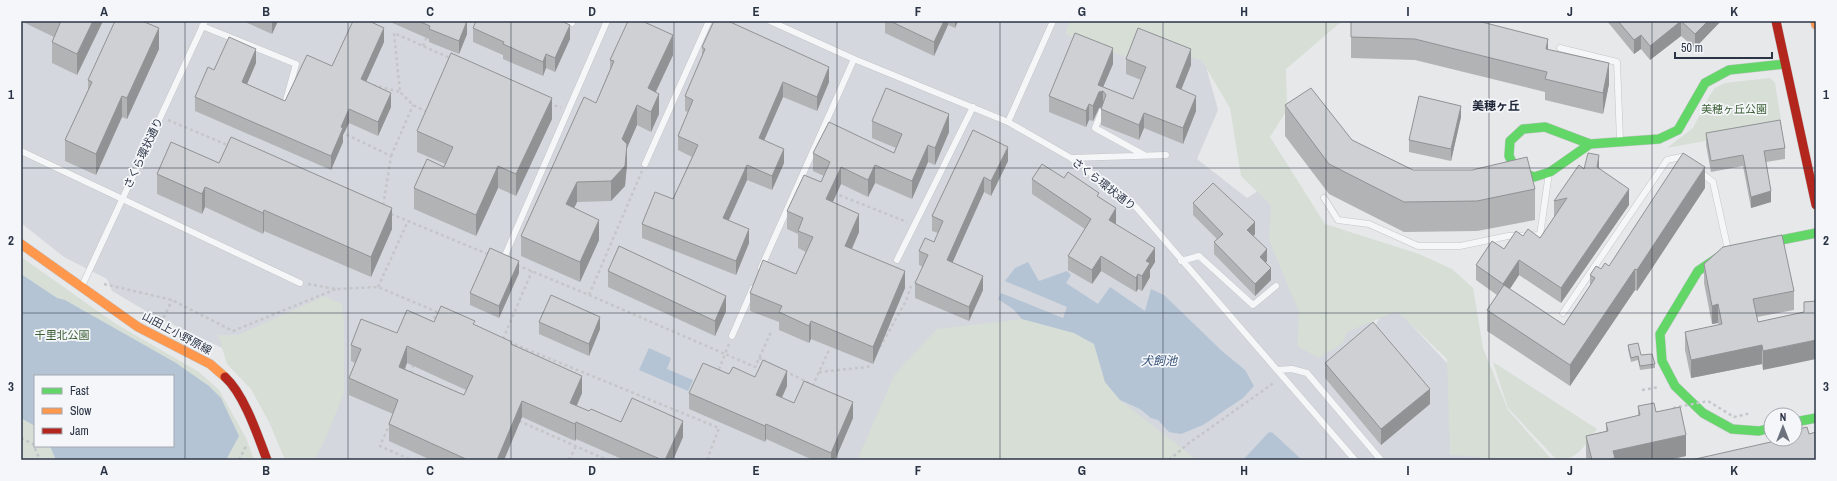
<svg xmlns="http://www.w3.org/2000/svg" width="1837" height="481" viewBox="0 0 1837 481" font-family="'Archivo Narrow','Noto Sans JP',sans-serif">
	<rect width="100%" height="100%" fill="#e6e8ea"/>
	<path fill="#d4d7dd" d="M21,21h1148l47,21 -9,28 11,40 -21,49 50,39 11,-7 13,14 30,61 74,60 14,-25 70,75 30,84h-1195l-57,-105 -86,-41 -39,-23 -5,-12 -43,-22 -43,-34z"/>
	<path fill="#d6ded6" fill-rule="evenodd" d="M1070,21h272l-56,48 1,41 -17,27 55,87 94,30 33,15 21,19 10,60 25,62 44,50h-70l-2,-3 -30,-2 -3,-96 -50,-48 -50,21 -4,11 -24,15 -22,-12 2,-34 -30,-72 2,-35 -30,-29 -11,-68 -28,-47 -67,-23 -9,19 -61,-23z
		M1770,78l5,5 7,44 -115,21 26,-20 17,-33 5,-7 10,-5z
		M21,257l95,67 83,48 20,18 27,48 8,22h-233zM35,376h138v70h-138z
		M325,296l17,8 2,18v71l-19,47 -11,20h-29l-15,-36 -19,-35 -24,-25 -9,-29h20z
		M1022,319l52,14 20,11 11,38 15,18 77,60h-340l38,-86 42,-45z
		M1493,362l104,67c-12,16 -19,31 -40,31l-49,-52z"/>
	<path fill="#b4c4d5" d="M1028,262l11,19 28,-10 4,4 -5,8 32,21 12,-17 35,24 6,-22 13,6 58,56 23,19 9,16 -11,12 -40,27 -22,9 -12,-2 -11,-12 -7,-2 -11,-9 -20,-9 -15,-18 -11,-38 -20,-11 -52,-14 -9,-10 -15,-10 3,-6 62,25 4,-11 -62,-26 10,-13z
		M21,274l36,24 8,2 111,63 33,23 12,12 18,38 -13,24h-170l-6,-14h123v-70h-138v50l-14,-8z
		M649,348l22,10 -4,11 26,11 -5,11 -49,-21z
		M1269,432l4,1 29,27h-59z"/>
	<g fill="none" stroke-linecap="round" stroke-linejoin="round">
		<g stroke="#c4c6c8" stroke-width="7">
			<path id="lane" d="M567,21l5,2
				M770,21l84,38 154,63 63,36 65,49 219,253
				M202,26l94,38 -11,40
				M1560,48l57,14 3,78
				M1102,111l-7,17 49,27
				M1008,122l45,-101
				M21,151l279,132
				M1071,158l95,-3
				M645,164l64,-143
				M1700,172l13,10 15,68
				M1324,198l14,22 31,4 49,22h42l48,-10 32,-1 9,-62
				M503,260l104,-239
				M897,260l76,-153
				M1181,261l18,-5 54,49 23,-19
				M761,268l93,-209
				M82,286l123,-265
				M1563,313l104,-153 14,-3 5,5
				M732,336l21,-48
				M1277,370l15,-1 15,4 74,87"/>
		</g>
		<g stroke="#c4c6c8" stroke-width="10">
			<path id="fast" d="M1590,144l-40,28 -16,5 -18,-7 -7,-14 1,-15 13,-12 22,-2 45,17 69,-5 19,-9 27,-47 24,-13 56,-6
				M1761,244l55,-11
				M1723,254l-25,17 -38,63 2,27 13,25 28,27 29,16 27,2 12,-3
				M1795,422l21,-4"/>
		</g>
		<g stroke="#c4c6c8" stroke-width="10">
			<path id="slow" d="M1815,21l1,4
				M21,244l117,83 72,37 15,13"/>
		</g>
		<g stroke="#c4c6c8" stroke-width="10">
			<path id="jam" d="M1776,21l40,184
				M225,377c19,17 33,59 42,83"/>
		</g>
		<path stroke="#c5c6ca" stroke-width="2.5" stroke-dasharray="3 3" stroke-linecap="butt" d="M423,46l5,-12
			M373,85l27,7
			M549,103l12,5
			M427,112l-14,-7 -13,-13 -6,-59 58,26
			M168,120l62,26
			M341,132l50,24 -8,51
			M391,156l22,-51
			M834,193l73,29
			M391,214l99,41
			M517,265l72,30 53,-124
			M104,284l68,16 61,31 103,-42
			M308,284l28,5 42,-2 64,27
			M378,287l30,-66
			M589,295l136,59 -7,18
			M161,323l11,-23
			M431,324l6,-12
			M503,339l29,-68
			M509,342l210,86 -12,32
			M729,344l-4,10 30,13 16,-35
			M880,347l26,-46 5,-15
			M759,358l7,3
			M785,371l28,14 17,-37
			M819,372l49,-5 3,-5
			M412,373l-1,-1 3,-9
			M1642,390l17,-3
			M519,421l88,39
			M390,423l-10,23 31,14
			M21,438l12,6 7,16
			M239,460l7,-14
			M569,460l7,-14
			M1169,460l20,-17 86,-61"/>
		<use href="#lane" stroke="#f5f6f7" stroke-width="6"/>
		<use href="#fast" stroke="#63d668" stroke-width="9"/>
		<use href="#slow" stroke="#ff974d" stroke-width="9"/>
		<use href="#jam" stroke="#b3261e" stroke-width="9"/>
		<path stroke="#c5c6ca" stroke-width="2.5" stroke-dasharray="3 3" stroke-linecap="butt" d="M1673,408l35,-7 26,16 17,-4"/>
	</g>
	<path fill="#b1b3b5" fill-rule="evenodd" d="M21,21h82l-26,54 -25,-12v-21l2,-5z
		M243,21h35l-6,13z
		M388,21h79v13l-8,20 -30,-12v-3z
		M885,21h73l-3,7 -7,-3 -14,31 -49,-23z
		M1351,21l197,29 61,34 -6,30 -58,-14v-8l-130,-32 -64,-2z
		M1607,21h114l-26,27 -14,-12 -31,24 -9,-11 -7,5z
		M473,28l97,11 -15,33 -9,-4 -3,8 -40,-17v-4l-30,-13z
		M384,42l-18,40 25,25 -13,29 -29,-13 -6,12v7l-12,28 -136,-59v-14l19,-27 42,-7 -9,21 38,17z
		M702,47l127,35 -12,29 -34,-14 -19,43 20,23 -12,27 -25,-10 -19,41 21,22 -13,32 -94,-37v-14l31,-25 19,-42 -14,-7v-14l10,-24 -3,-1v-15l17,-40z
		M159,49l-32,70 -5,-2 -26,58 -31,-14v-21l23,-50v-10z
		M673,55l-17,37 3,22 -8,18 -14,-7 -10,23v16l-2,22 -14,15 -34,1 -3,6 25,32 -19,42 -59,-26v-20l75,-133 14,-34v-9z
		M1126,59l65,6 -10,24 15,22 -13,33 -39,-16 -5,12 -38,-15v-16l1,-2 -3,1 -6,13 -4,-1 -3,7 -37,-15v-16l64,-32 -10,23 30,12 8,-19 -15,-6z
		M1285,105l67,35 61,30 122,19v31l-58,11 -73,1 -75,-38 -44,-58z
		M1461,117l-10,44 -42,-9v-12z
		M552,119l-36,77 -18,-8 -22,48 -62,-27v-21l30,-21 1,-3 -28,-12v-21z
		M872,121l77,11 -14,33 -7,-3 -16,37 -37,-16 -7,14 -27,-13 -8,18 26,30 -7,17 53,39 -32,76 -62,-25 -2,4 -30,-13v-8l-29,-11v-18l46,-19 10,-22 -8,-4v-14l-11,-5v-18l34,-29 3,-6 -11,-5v-18h81l2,-5 -24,-10z
		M973,130l35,31 -17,35 -7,-4 -32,70 31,28 -14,31 -54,-23v-15l8,-16 -4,-2v-14l15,-9 4,-9 -6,-2v-15z
		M1706,133l79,15v11l-19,3 5,40 -20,6 -8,-42 -32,6 -5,-27z
		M219,163l173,66 -21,48 -107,-46 -1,3 -58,-27 -3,7 -45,-20v-20z
		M1584,169h15l30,36 -68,98 -42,-28 -9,14 54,36 26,-39v-11l19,-9 96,-78 -68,103 -2,-1 -65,96 -83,-55v-21l10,-15 -21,-15v-15l28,-16 19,-13 17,2 15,-22h-1v-15z
		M1064,178l35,20 17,25v1l39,38 -5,8v7l-8,14 -4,-2 -2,3 -35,-21 -9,13 -24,-14v-14l17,-27 -53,-35v-15z
		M1193,203l62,31 -1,2 13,25 -1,2 5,17 -16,16 -41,-42v-12l3,-3 -24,-24z
		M1704,264l90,27v19l-37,7 1,5 46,-10v-10l12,-1 -53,69 -1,-6 -71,14 -6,-28v-18l34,-7 -1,-2 -6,1 -8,-41z
		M608,271l118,40 -11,25 -107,-49z
		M519,273l-20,45 -29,-13v-12z
		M434,322l41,3 37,20 70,48 -5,13 12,5 32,11 62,15 -10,23h-49l-48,-21 -1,2 -53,-24 -18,43h-73l-42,-19v-17l4,-10 -44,-19v-17l6,-15 -4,-2v-16l46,-12zM407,363l59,27 -2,5 -59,-26z
		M539,322l61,7 -11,27 -50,-22z
		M1628,345l13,10 14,9v4l-15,2 -2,-10 -7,2 -3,-13z
		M1325,363l105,41 -49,41 -56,-67z
		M755,377l32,9 -5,12 12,5 59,15 -18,42h-22l-47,-21 -1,3 -76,-33v-16z
		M1638,406l18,6 30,44 -18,4h-81l-1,-3v-21l20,-5v-8l32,-7z"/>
	<path fill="#909294" d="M93,21h10l-26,54v-21z
		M272,21h6l-6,13z
		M467,21v13l-8,20v-13z
		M944,21h4v4l-14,31v-14z
		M955,21h3l-3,7z
		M1681,21v15l-31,24v-14z
		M1708,21h13l-26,27v-14z
		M570,25v14l-15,33v-14z
		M159,28v21l-32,70v-21z
		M384,28v14l-23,51v-14z
		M673,35v20l-25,53v-20z
		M1641,35v14l-7,5v-14z
		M1548,39v21l-2,-11z
		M1113,48v16l-12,28 2,-1v16l-4,1 -6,13v-15l5,-21z
		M256,49v14l-14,33v-14z
		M1191,49v16l-15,38v-16z
		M546,54v14l-3,8v-14z
		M1609,63v21l-6,30v-21z
		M829,67v15l-12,29v-14z
		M783,82v15l-24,55v-14z
		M391,93v14l-13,29v-14z
		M659,94v20l-8,18v-20z
		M122,96v21l-26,58v-21z
		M1196,96v15l-13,33v-16z
		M552,98v21l-36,77v-22z
		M1089,104v16l-3,7v-16z
		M637,105v20l-10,23v16l-2,22 -14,15v-20l11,-42z
		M1461,106v11l-10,44v-12z
		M349,109v14l-6,12v7l-12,28v-14l10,-29z
		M1144,113v15l-5,12v-15z
		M949,114v18l-14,33v-17z
		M928,145v17l-16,37v-18z
		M1008,147v14l-17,35v-15z
		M784,149v14l-12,27v-14z
		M1599,155v16l-2,-4z
		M747,165v15l-24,53v-15z
		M875,165v18l-7,14v-17z
		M498,166v22l-22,48v-21z
		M841,167v17l-15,33v-18z
		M1705,167v21l-68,103v-21z
		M984,177v15l-37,83v-15z
		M577,182v20l-11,23v-21z
		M205,187v20l-3,7v-20z
		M1629,189v16l-68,98v-15z
		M1771,191v11l-20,6v-11z
		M392,208v21l-21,48v-20z
		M1116,208v15l-7,11v-14z
		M264,210v21l-1,3v-21z
		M859,214v18l-14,32v-18z
		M599,220v20l-19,42v-20z
		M1255,222v12l-8,8v-12z
		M749,229v14l-13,32v-14z
		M1155,248v14l-5,8v7l-8,14v-15l4,-15z
		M1267,249v12l-7,8v-12z
		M1101,256v15l-9,13v-14z
		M1519,260v15l-16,24v-15z
		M519,261v12l-20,45v-12z
		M1271,268v12l-16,16v-12z
		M1635,269v21l-65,96v-21z
		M905,271v17l-32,76v-17z
		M1138,274v15l-2,3v-14z
		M983,276v14l-14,31v-14z
		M726,296v15l-11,25v-15z
		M1718,304v19l-6,1v-18z
		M600,317v12l-11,27v-12z
		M811,321v18l-2,4v-17z
		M1816,340v19l-53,11v-19z
		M1762,345v19l-71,14v-18z
		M407,346v17l-8,20v-16z
		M787,371v15l-11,24v-15z
		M582,376v17l-12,27v-17z
		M1430,389v15l-49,41v-16z
		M522,401v16l-18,43h-7z
		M853,402v16l-18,42h-4v-7z
		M683,421v16l-10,23h-8z
		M576,422v17l-1,2v-17z
		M766,424v15l-1,3v-16z
		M1686,435v21l-18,4h-61l6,-9z"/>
	<path fill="#ced0d3" stroke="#909294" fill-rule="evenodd" d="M61,21h32l-16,33 -25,-12z
		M115,21h27l17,7 -32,70 -5,-2 -26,58 -31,-14 27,-58 -4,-2z
		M353,21h16l15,7 -23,51 30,14 -13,29 -29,-13 -8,18 2,1 -12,28 -136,-59 13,-30 6,3 15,-33 27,12 -14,33 43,19 22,-46 25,11z
		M418,21h49l-8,20 -30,-12 1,-3z
		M476,21h85l9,4 -15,33 -9,-4 -3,8 -40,-18 1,-2 -31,-14z
		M628,21h14l31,14 -25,53 11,6 -8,18 -14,-7 -15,34 5,5 -2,22 -14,15 -34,1 -11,22 33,16 -19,42 -59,-26 63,-139 12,6 18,-42 -4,-1z
		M714,21h14l101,46 -12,30 -34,-15 -24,56 25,11 -12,27 -25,-11 -24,53 26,11 -13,32 -94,-37 13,-32 18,7 25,-54 -20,-9 15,-36 -8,-4 20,-47 -3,-2z
		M890,21h54l-10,21z
		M1351,21h127l70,18 -2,10 63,14 -6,30 -58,-14 2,-7 -132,-33 -64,-2z
		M1618,21h90l-13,13 -14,-13 -31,25 -9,-11 -7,5z
		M1138,28l53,21 -15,38 20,9 -13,32 -39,-15 -5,12 -38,-16 5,-14 -3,-4 -4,1 -6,14 -4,-2 -3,7 -37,-15 26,-63 38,15 -15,37 35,14 13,-32 -20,-8z
		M451,53l101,45 -36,76 -18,-8 -22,49 -62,-27 13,-29 17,8 9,-20 -36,-16z
		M886,88l63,26 -14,34 -7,-3 -16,36 -37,-16 -7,15 -27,-13 -15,32 33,15 -14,32 60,25 -32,76 -62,-26 -2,5 -30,-14 3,-6 -32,-13 13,-33 33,14 17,-37 -15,-6 5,-13 -16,-7 17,-36 17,7 9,-20 -17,-9 16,-31 65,31 8,-19 -30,-13z
		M1311,88l41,52 61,30h59l55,-13 8,32 -58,12 -73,1 -75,-38 -44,-59z
		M1419,96l42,10 -10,43 -42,-9z
		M1780,120l5,28 -21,3 7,40 -20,6 -8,-42 -32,6 -5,-28z
		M973,130l35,17 -17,34 -7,-4 -37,83 36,16 -14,31 -54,-24 13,-28 -9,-4 6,-13 9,4 9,-21 -11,-5z
		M231,137l161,71 -21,49 -107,-47 -1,3 -58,-26 -3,7 -45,-20 14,-32 48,21z
		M1588,153l11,2 -2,12 32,22 -68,99 -42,-28 -16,24 -27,-19 16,-24 12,8 12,-18 7,5 5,-7 12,9 27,-40 -13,3 25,-36 5,4z
		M1683,153l22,14 -68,103 -2,-1 -65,96 -83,-55 17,-25 60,40 31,-47 -5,-3 6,-9 5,3 4,-6 4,3z
		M1042,164l22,14 4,-6 31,21 -2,3 19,12 -7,12 46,28 -9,13 4,2 -8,13 -4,-2 -2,4 -35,-22 -9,14 -24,-14 23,-37 -59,-40z
		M1213,183l42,39 -8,8 20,19 -7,8 11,11 -16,16 -41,-42 9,-8 -30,-31z
		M1782,235l12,56 -41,8 5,23 46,-10v-10l12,-1v39l-53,11 -1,-6 -71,15 -6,-28 37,-8 -4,-20 -6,2 -8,-42 19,-17z
		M619,246l107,50 -11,25 -107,-50z
		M490,248l29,13 -20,45 -29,-13z
		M551,295l49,22 -11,27 -50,-22z
		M441,306l34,15 -2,3 39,18 -1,2 71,32 -12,27 19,8 2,-2 30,13 11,-24 51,23 -18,39h-3l-86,-38 -1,2 -53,-23 -25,59h-29l-79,-36 9,-24 -49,-22 12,-29 -10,-4 10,-26 36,14 10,-23 27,12zM407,346l66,30 -9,19 -65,-28z
		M1373,322l57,67 -49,40 -56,-66z
		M1638,343l3,12 11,-1 3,10 -15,2 -2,-10 -7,2 -3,-13z
		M763,360l24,11 -11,24 18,8 10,-22 49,21 -22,51 -65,-29 -1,2 -76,-33 14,-30 26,11 4,-7 22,10z
		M1654,403l2,9 24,-5 6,28 -73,16 2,7 -8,2h-15l-6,-24 22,-5 -2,-8 34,-8 -2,-9z
		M1807,427l2,7 7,-2v28h-125l93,-21h11v-9z"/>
	<path fill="none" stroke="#2b3445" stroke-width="1" stroke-opacity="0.55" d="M185,21v439M348,21v439M511,21v439M674,21v439M837,21v439M1000,21v439M1163,21v439M1326,21v439M1489,21v439M1652,21v439M21,168h1795M21,313h1795"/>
	<g text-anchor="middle" stroke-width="3.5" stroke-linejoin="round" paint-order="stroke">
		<g font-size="11" fill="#3f6138" stroke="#f4f6f9">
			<text x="1734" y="113">美穂ヶ丘公園</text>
			<text x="62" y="339">千里北公園</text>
		</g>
		<g font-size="11" fill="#2b3445" stroke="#f4f6f9">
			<text transform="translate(143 153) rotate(-65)" y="4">さくら環状通り</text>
			<text transform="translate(1104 184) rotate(38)" y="4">さくら環状通り</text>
			<text transform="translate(177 333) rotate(28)" y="4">山田上小野原線</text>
		</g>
		<g font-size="12" font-weight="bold" fill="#1d2536" stroke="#f4f6f9">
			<text x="1496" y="110">美穂ヶ丘</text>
		</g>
		<g font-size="12" font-style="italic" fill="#34527a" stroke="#f4f6f9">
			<text x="1159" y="365">犬飼池</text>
		</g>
	</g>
	<rect width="1837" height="481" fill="none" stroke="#f4f6f9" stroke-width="44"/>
	<rect x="34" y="375" width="140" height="72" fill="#f4f6f9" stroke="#a4a8b1"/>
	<rect x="42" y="388" width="20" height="6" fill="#63d668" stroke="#a4a8b1"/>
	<text x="70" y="395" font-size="12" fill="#2b3445">Fast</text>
	<rect x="42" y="408" width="20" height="6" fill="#ff974d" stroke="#a4a8b1"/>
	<text x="70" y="415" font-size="12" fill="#2b3445">Slow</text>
	<rect x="42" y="428" width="20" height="6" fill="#b3261e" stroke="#a4a8b1"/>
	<text x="70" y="435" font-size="12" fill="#2b3445">Jam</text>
	<g transform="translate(1783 427)"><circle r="19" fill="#f4f6f9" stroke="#a4a8b1"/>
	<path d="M0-3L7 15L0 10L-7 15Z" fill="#6c737f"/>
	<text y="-6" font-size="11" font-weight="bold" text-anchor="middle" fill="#2b3445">N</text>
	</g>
	<path d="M1675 52v6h97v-6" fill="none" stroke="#2b3445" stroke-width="2"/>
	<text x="1681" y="52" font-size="12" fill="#2b3445" stroke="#f4f6f9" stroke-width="3" paint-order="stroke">50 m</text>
	<rect x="22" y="22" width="1793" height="437" fill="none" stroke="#2b3445" stroke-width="1.5"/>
	<g font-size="13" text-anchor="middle" font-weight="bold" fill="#2b3445">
		<text x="104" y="16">A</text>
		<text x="266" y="16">B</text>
		<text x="430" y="16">C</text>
		<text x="592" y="16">D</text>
		<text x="756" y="16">E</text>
		<text x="918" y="16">F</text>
		<text x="1082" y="16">G</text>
		<text x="1244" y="16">H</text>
		<text x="1408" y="16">I</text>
		<text x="1570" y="16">J</text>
		<text x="1734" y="16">K</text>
		<text x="11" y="99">1</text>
		<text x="1826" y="99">1</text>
		<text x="11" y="245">2</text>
		<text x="1826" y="245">2</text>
		<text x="11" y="391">3</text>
		<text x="1826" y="391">3</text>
		<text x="104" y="475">A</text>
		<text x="266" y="475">B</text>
		<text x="430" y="475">C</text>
		<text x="592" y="475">D</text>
		<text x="756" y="475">E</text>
		<text x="918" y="475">F</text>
		<text x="1082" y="475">G</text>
		<text x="1244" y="475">H</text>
		<text x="1408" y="475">I</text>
		<text x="1570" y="475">J</text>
		<text x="1734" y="475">K</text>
	</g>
</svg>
